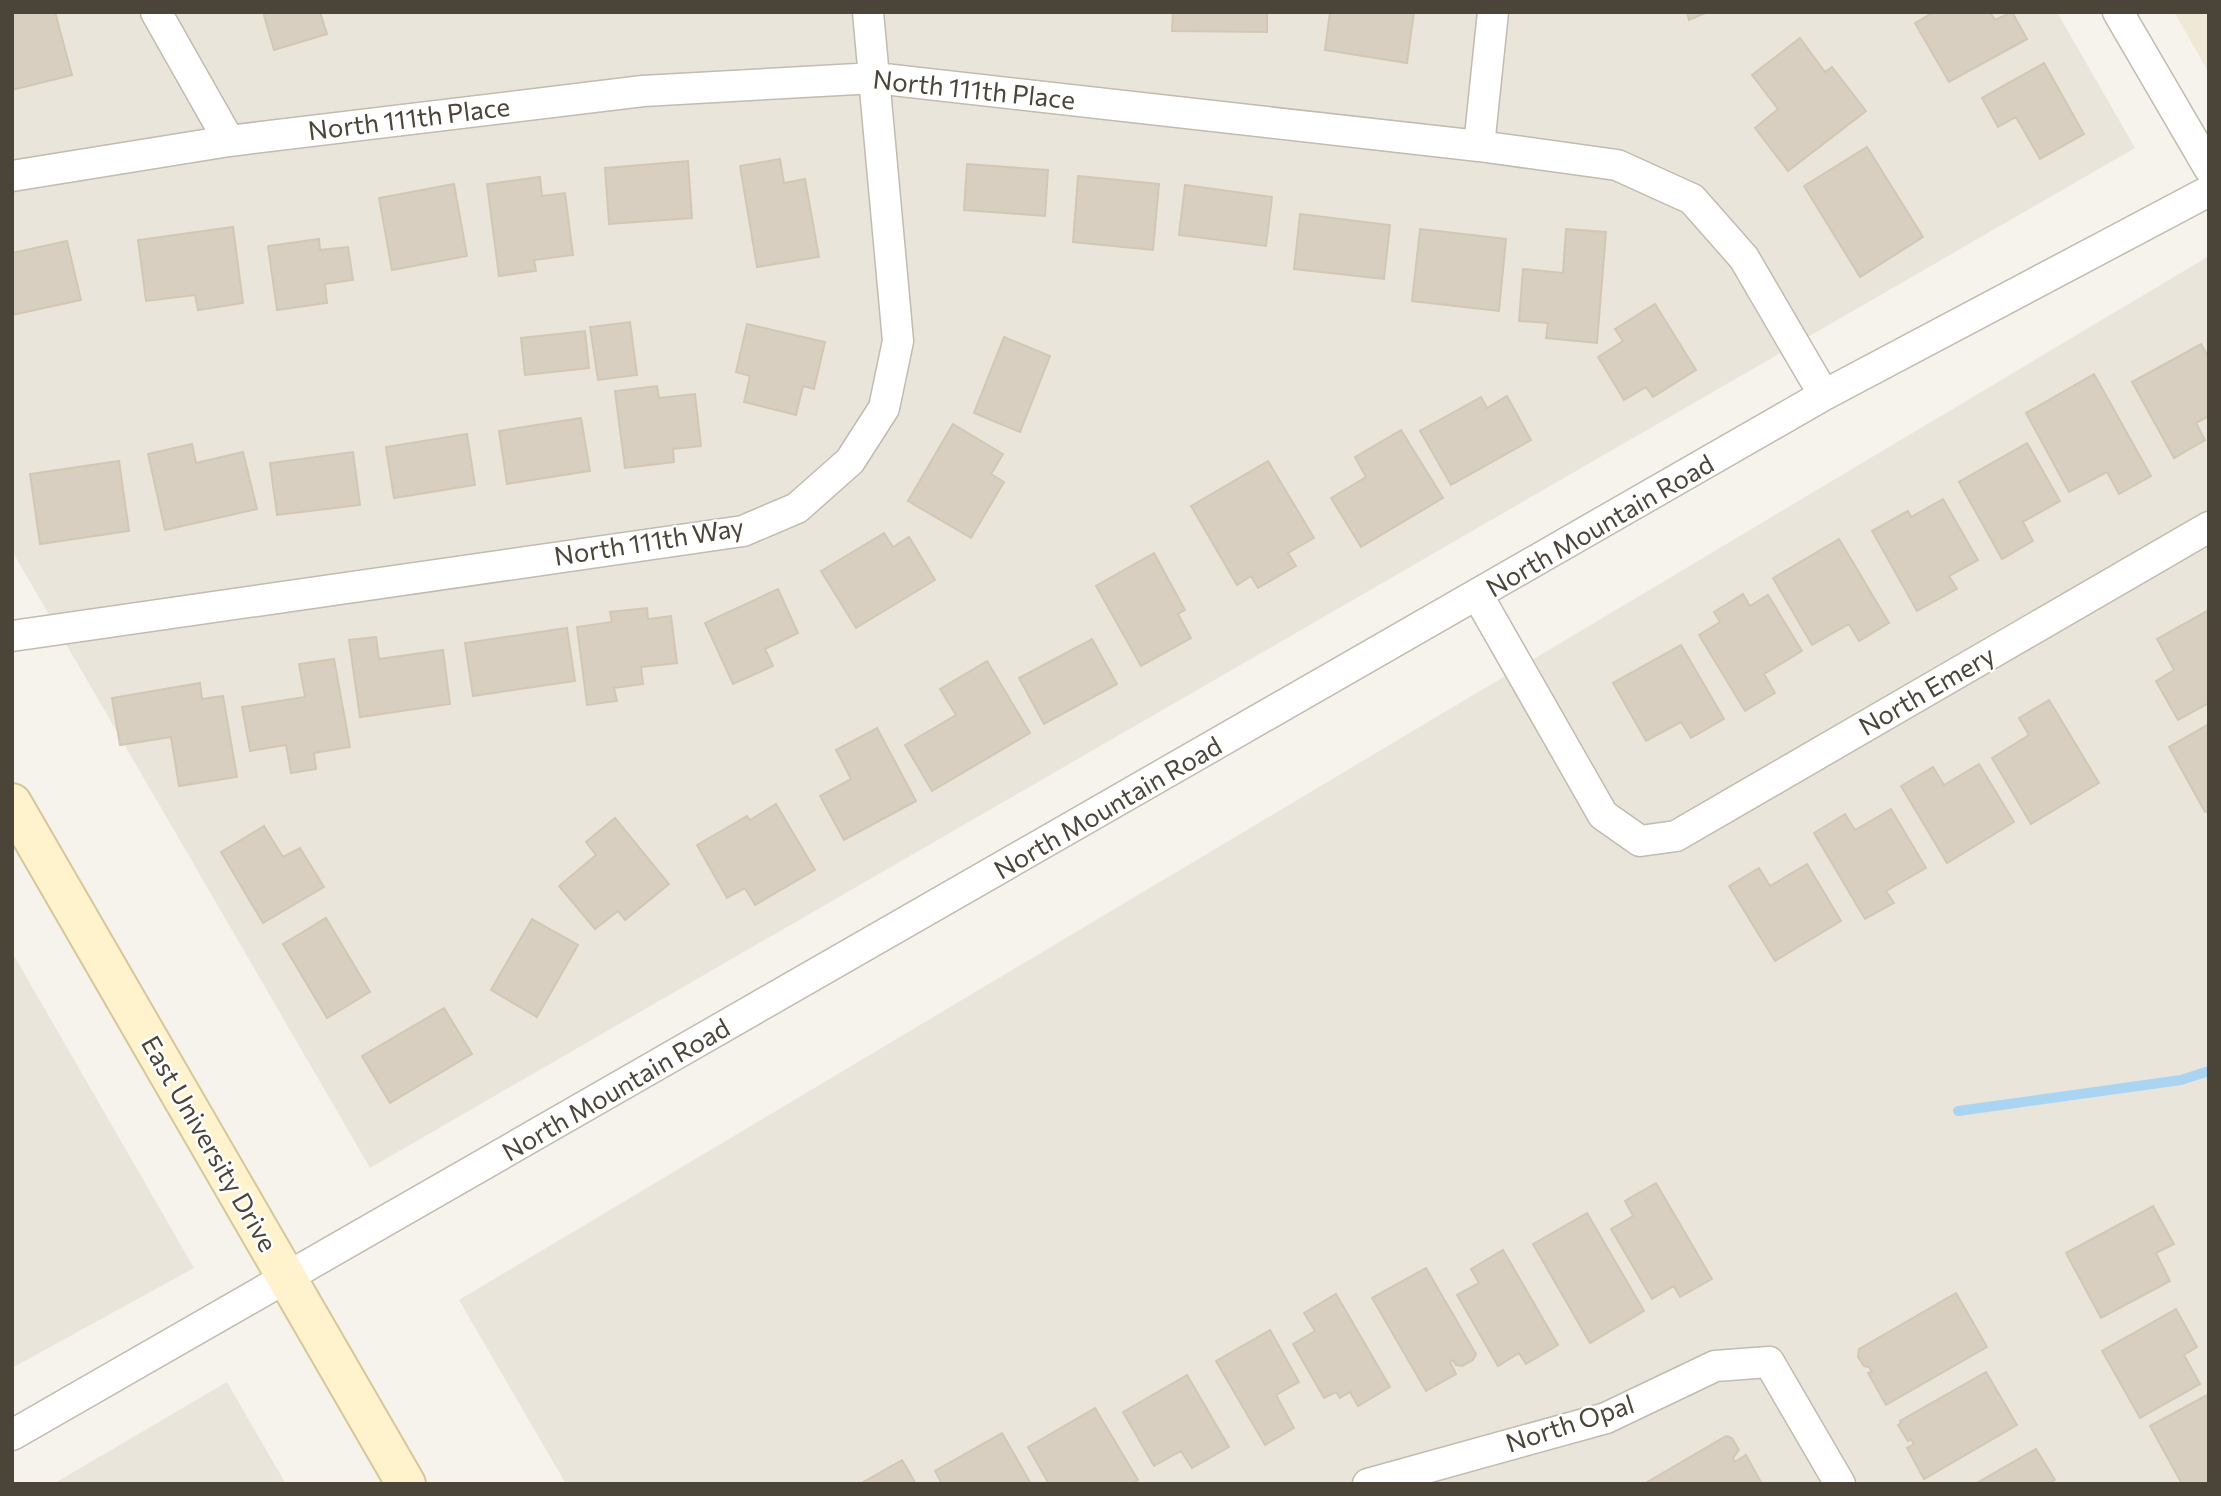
<svg xmlns="http://www.w3.org/2000/svg" width="2221" height="1496" viewBox="0 0 2221 1496" font-family="Commissioner,sans-serif">
	<rect width="100%" height="100%" fill="#f6f3ec"/>
	<path fill="#eae5da" d="M12,12h2045l78,136 -1765,1020 -358,-617z
		M2209,256v1228h-1643l-107,-184z
		M12,952l182,316 -182,100z
		M227,1382l59,102h-233z"/>
	<path fill="#efe8d6" d="M2174,12h35v61z"/>
	<g fill="none" stroke-linecap="round" stroke-linejoin="round">
		<path stroke="#a9d4f2" stroke-width="10" d="M1958,1111l223,-31 28,-9"/>
	</g>
	<path fill="#d8cfc1" stroke="#d3c7b4" stroke-width="2" d="M12,12h43l17,63 -60,15z
		M263,12h57l7,22 -53,16z
		M1173,12h94v20l-95,-1z
		M1330,12h84l-7,51 -82,-13z
		M1687,12h21l-19,8z
		M1934,12h56l5,8 17,-8 15,27 -78,43 -34,-59z
		M1800,38l25,34 7,-5 34,44 -78,60 -33,-43 23,-19 -26,-34z
		M2044,63l40,71 -44,25 -24,-42 -18,10 -16,-29z
		M1867,147l56,90 -63,40 -56,-91z
		M780,159l4,24 21,-4 14,78 -62,10 -17,-101z
		M688,161l4,57 -83,6 -4,-56z
		M967,164l81,6 -3,46 -81,-6z
		M1078,176l81,8 -6,66 -80,-8z
		M540,177l2,19 23,-3 8,62 -39,5 2,11 -37,5 -12,-92z
		M454,184l13,72 -75,14 -13,-72z
		M1185,185l87,12 -6,49 -87,-11z
		M1300,214l90,11 -6,54 -90,-10z
		M233,227l10,76 -45,7 -3,-15 -49,6 -8,-61z
		M1420,229l86,10 -7,72 -87,-10z
		M1566,229l40,3 -9,111 -51,-5 2,-15 -29,-2 4,-52 40,4z
		M319,239l1,11 28,-3 5,33 -28,4 2,19 -50,7 -9,-64z
		M67,241l14,59 -69,15v-62z
		M1655,304l41,66 -43,27 -7,-10 -22,13 -26,-43 25,-16 -8,-12z
		M630,322l7,53 -39,5 -8,-53z
		M747,324l78,18 -11,47 -11,-3 -7,29 -52,-13 6,-26 -14,-4z
		M585,331l4,37 -64,7 -4,-37z
		M1004,337l46,19 -30,76 -46,-19z
		M2201,344l8,14v58l-13,7 9,17 -31,18 -42,-76z
		M2094,374l57,102 -32,18 -12,-22 -38,20 -43,-79z
		M657,386l2,12 36,-4 6,52 -28,3 1,13 -49,6 -10,-77z
		M1507,396l24,44 -80,45 -31,-54 61,-34 6,11z
		M581,418l9,53 -83,13 -8,-53z
		M953,424l50,30 -12,20 13,8 -33,56 -63,-37z
		M1401,430l42,68 -82,49 -30,-49 35,-21 -11,-20z
		M467,434l8,51 -81,13 -8,-51z
		M2027,443l33,58 -37,21 10,19 -31,18 -43,-77z
		M192,444l4,19 47,-11 14,57 -92,21 -17,-76z
		M353,452l7,53 -83,10 -7,-52z
		M119,461l10,70 -89,13 -10,-70z
		M1268,461l46,77 -26,15 8,13 -38,22 -7,-12 -14,9 -46,-79z
		M1943,499l35,61 -29,16 8,13 -40,22 -45,-80 36,-20 3,6z
		M884,533l9,14 16,-10 26,43 -79,48 -35,-57z
		M1839,539l50,84 -30,18 -10,-17 -37,21 -39,-67z
		M1154,553l31,57 -7,4 13,24 -50,28 -45,-80z
		M778,589l20,44 -33,16 8,17 -40,18 -28,-61z
		M1743,594l7,12 18,-11 34,56 -38,23 11,19 -30,18 -46,-76 21,-13 -6,-10z
		M647,608l1,11 23,-3 6,47 -36,4 2,17 -29,4 3,13 -30,4 -10,-78 35,-5 -2,-10z
		M2209,610v93l-31,17 -22,-39 18,-11 -17,-31z
		M567,628l8,53 -102,15 -8,-53z
		M376,637l3,22 64,-9 7,54 -90,13 -11,-77z
		M1092,639l25,45 -73,40 -25,-46z
		M1681,645l43,74 -33,19 -10,-16 -35,19 -33,-58z
		M334,659l16,88 -36,6 2,16 -25,4 -5,-28 -36,6 -8,-44 63,-10 -6,-33z
		M987,661l43,72 -98,58 -27,-46 51,-30 -16,-26z
		M200,683l2,16 21,-3 14,81 -58,9 -8,-49 -51,8 -8,-47z
		M2049,700l50,83 -68,41 -39,-66 37,-23 -10,-17z
		M2209,724v86l-4,2 -36,-65z
		M877,728l39,73 -72,39 -24,-44 31,-17 -15,-29z
		M1979,764l35,58 -67,41 -46,-77 32,-19 11,18z
		M776,804l39,66 -60,35 -10,-17 -18,10 -30,-53 50,-29 3,4z
		M1891,809l35,59 -40,23 8,12 -29,16 -51,-86 31,-19 10,16z
		M615,818l54,66 -44,36 -7,-9 -23,18 -36,-43 37,-31 -10,-13z
		M264,826l19,31 17,-9 24,39 -61,36 -42,-71z
		M1807,864l34,57 -66,40 -46,-75 30,-18 11,18z
		M326,918l44,74 -43,26 -44,-74z
		M532,919l46,26 -41,72 -46,-27z
		M444,1008l28,46 -82,49 -28,-47z
		M1656,1183l56,96 -32,18 -6,-11 -22,13 -41,-70 22,-13 -8,-15z
		M2153,1206l21,38 -18,9 14,28 -69,37 -35,-65z
		M1587,1213l57,98 -54,32 -57,-99z
		M1503,1250l55,95 -32,19 -7,-11 -21,13 -41,-71 22,-12 -8,-14z
		M1426,1268l50,86 -3,6 -11,6 -6,-1 -3,-5 -3,2 6,12 -30,17 -54,-93z
		M1956,1293l31,54 -101,58 -18,-32 4,-1 -3,-5 -5,-1 -6,-9 1,-8z
		M1336,1294l54,93 -32,19 -8,-14 -10,6 -4,-6 -12,6 -31,-54 22,-13 -11,-18z
		M2176,1309l21,38 -13,8 16,29 -60,34 -38,-67z
		M1270,1330l29,52 -23,13 18,33 -29,17 -49,-84z
		M1986,1372l31,53 -93,54 -17,-31 7,-4 -3,-5 -3,2 -10,-16 3,-2 -1,-2z
		M1187,1375l42,72 -37,21 -11,-17 -27,15 -31,-54z
		M2209,1394v90h-27l-32,-58z
		M1095,1408l43,72 -6,4h-83l-21,-37z
		M1002,1433l29,51h-89l-7,-13z
		M1726,1436l6,2 7,12 -6,8 2,4 11,-7 16,29h-118z
		M2036,1449l19,31 -7,4h-73z
		M902,1460l14,24h-56z"/>
	<g fill="none" stroke-linecap="round" stroke-linejoin="round">
		<g stroke="#c2bbae" stroke-width="33">
			<path id="minor" d="M156,12l73,129
				M2118,12l91,156
				M1479,146l14,-134
				M12,176l217,-35 414,-50 232,-13 604,68 138,19 75,34 52,59 80,137
				M1478,596l125,219 37,26 36,-5 533,-309
				M12,636l731,-105 54,-23 53,-47 34,-53 14,-67 -30,-329
				M12,1435l1812,-1040 385,-204
				M1368,1484l238,-66 109,-52 54,-4 71,122"/>
		</g>
		<g stroke="#d6c79b" stroke-width="42">
			<path id="secondary" d="M12,803l394,681"/>
		</g>
		<use href="#minor" stroke="#fff" stroke-width="30"/>
		<use href="#secondary" stroke="#fff3cd" stroke-width="38"/>
	</g>
	<g text-anchor="middle" stroke-width="5" stroke-linejoin="round" paint-order="stroke">
		<g font-size="26" fill="#4b4439" stroke="#fff">
			<text transform="translate(974 90) rotate(6)" y="9">North 111th Place</text>
			<text transform="translate(409 119) rotate(-7)" y="9">North 111th Place</text>
			<text transform="translate(1600 526) rotate(-30)" y="9">North Mountain Road</text>
			<text transform="translate(649 542) rotate(-9)" y="9">North 111th Way</text>
			<text transform="translate(1927 691) rotate(-30)" y="9">North Emery</text>
			<text transform="translate(1108 808) rotate(-30)" y="9">North Mountain Road</text>
			<text transform="translate(616 1090) rotate(-30)" y="9">North Mountain Road</text>
			<text transform="translate(209 1144) rotate(60)" y="9">East University Drive</text>
			<text transform="translate(1570 1424) rotate(-18)" y="9">North Opal</text>
		</g>
	</g>
	<rect width="2221" height="1496" fill="none" stroke="#4b4439" stroke-width="28"/>
</svg>
